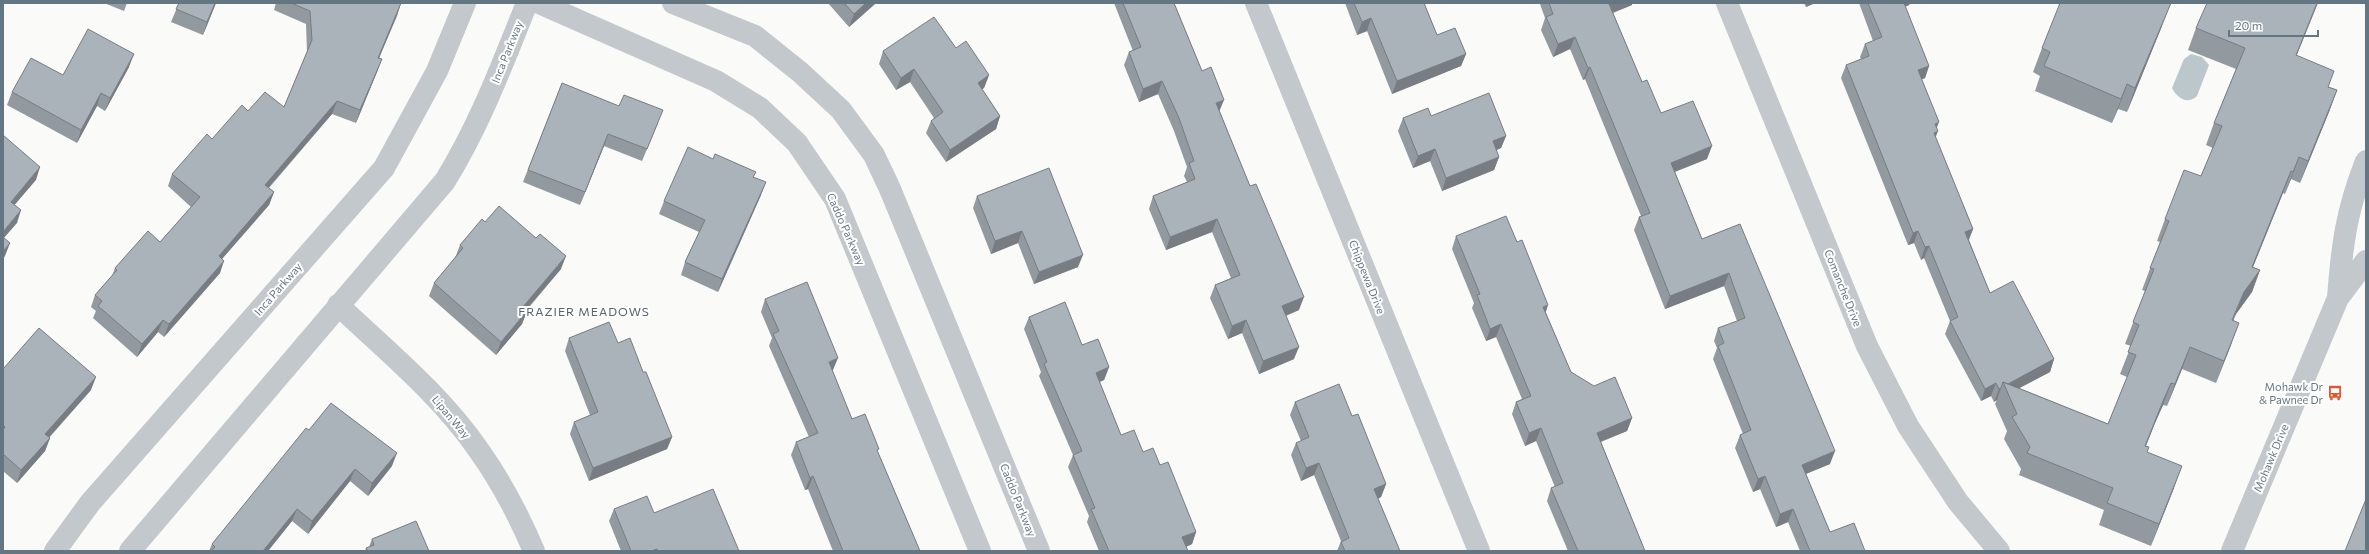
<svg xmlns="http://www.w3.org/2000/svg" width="2369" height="554" viewBox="0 0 2369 554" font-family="Commissioner,sans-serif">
	<rect width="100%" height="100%" fill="#fafaf8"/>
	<path fill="#bbc7cb" d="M2191,54l11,3 7,8 -12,31c-10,9 -20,2 -25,-8l12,-29z"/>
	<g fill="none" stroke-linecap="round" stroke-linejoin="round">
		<path stroke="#c3c8cc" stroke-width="22" d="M539,3l177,78 44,27 37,35 38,56 145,352
			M673,3l82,33 45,36 41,38 33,45 16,34 149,362
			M1256,3l223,548
			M1727,3l140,343 41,80 50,76 41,49
			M2338,298c4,-53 8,-86 28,-137
			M338,305c49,46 104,91 142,147 22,31 39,64 54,99
			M55,551l35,-48 294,-335 53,-97 28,-68
			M130,551l315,-370c35,-57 57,-116 82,-178
			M2232,551l106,-253 28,-37"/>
	</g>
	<path fill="#929a9f" d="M104,3h23l-3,8z
		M179,3h37l-13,32 -32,-13z
		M276,3h125l-22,55 -2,14 -21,51 -24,-9 -63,74 5,4 -5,13 -47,54 -2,14 -56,64 -6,-5 -21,25 -44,-39 3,-7 -5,-4 4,-12 17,-19 3,-8 45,-26 31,-35 -23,-21 4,-12 40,-35 36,-28 36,-4 23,-55 -1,-28 -32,-14z
		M828,3h48l-27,24z
		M1114,3h60l28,68 18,41 79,198 -13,6 8,43 -35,15 -17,-41 -14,6 -18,-41 5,-13 16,-7 -19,-46 -46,18 -17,-41 4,-13 34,-14 -3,-6 3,-9 -13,-36 -16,-37 -19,8 -15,-37 5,-13 4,-1z
		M1345,3h79l13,32 29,19 -5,12 -69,28 -25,-63 -10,4z
		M1540,3h92v2l-19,8 29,69 19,31 46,46 -32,13 27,67 38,-15 90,240 -24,10 24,58 35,19h-65l-12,-29 -12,5 -16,-38 -7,3 -18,-44 5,-13 3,-1 -30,-75 4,-11 -3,-7 4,-13 19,-7 -13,-35 -59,23 -31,-79 5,-13 2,-1 -56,-137 -2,1 -13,-31 -17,8 -12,-27 4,-12 -5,-14z
		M1804,3h11l-9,4z
		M1859,3h51l-1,2 -4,2 24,59 -4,12 -4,2 16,48 -2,9 38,92 -4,11 21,53 64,66 -4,13 -31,16 89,36 19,-47 -7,-3 11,-28 -6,-2 20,-53 -3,-1 18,-48 -3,-1 8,-22 36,-43 12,-28 -7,-3 8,-22 22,-54 -48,-19 8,-22 101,28 32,31 8,3 -8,22 -29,71 -9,-4 -6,15 -2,-1 -30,74 7,3 -8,22 -16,22 -3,6 -2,25 -15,38 -34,-14 -15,37 -4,-1 -8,18 -9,23 1,6 27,36 -23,58 -52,-21 5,-15 -85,-35 2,-6 -17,-30 3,-8 -12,-27 2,-4 -3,2 -3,-6 -10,5 -36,-67 5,-13 -26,-63 -3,2 -7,-17 -6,2 -67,-167 5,-13 15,-6 -1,-2 5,-13 8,-3z
		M2162,26l-35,86 -9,-3 -6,14 -77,-32 5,-15 -7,-4 9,-24z
		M956,48l33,27 -5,13 -2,1 18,27 -4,13 -50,33 -20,-29 5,-12 3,-3 -24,-36 -14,8 -17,-26 4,-13z
		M129,67l-24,44 -8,-5 -20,37 -70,-38 5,-13 51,-17z
		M562,83l96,40 -16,38 -38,-15 -24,59 -57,-23z
		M1431,116l75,20 -5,12 -5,2 3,7 -5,13 -52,21 -12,-30 -17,7 -15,-37 5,-13z
		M713,159l41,18 7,18 -43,97 -37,-17 4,-13 14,-30 -40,-18 5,-13z
		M977,196l101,71 -44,17 -16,-41 -27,11 -18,-46z
		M485,222l76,47 -35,42h1l-5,13 -26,31 -67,-59 5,-13 21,-25 5,-13z
		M1456,236l90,77 25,59 61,46 -5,13 -26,11 44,109h-77l-21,-50 4,-13 4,-1 -19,-46 -11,5 -13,-32 4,-12 6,-3 -26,-62 -10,4 -14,-33 2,-5 -22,-54z
		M765,299l68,71 -1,1 20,48 26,34 42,98h-87l-25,-62 -3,1 -14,-35 5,-13 13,-5 -40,-91 3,-8 -11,-26z
		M1029,317l53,28 27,22 -5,13 -5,2 22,53 39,30 36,67 -4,12 -6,3 2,4h-89l-12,-29 2,-6 -21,-49 5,-12 -34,-79 2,-4 -17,-43z
		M569,338l49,5 25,29 29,65 -5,12 -78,32 -19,-47 4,-12 16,-7 -25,-64z
		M3,369l88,21 -42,48h1l-5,13 -28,32 -14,-12z
		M1295,402l57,14 34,68 -5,13 -3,2 22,52h-63l4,-10 -27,-66 -13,6 -10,-26 5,-12 5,-2 -11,-26z
		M309,430l83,36 -24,30 -18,-15 -42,53 -16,-13 -24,30h-59l3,-7z
		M614,509l40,4 85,38h-118l-12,-30z
		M372,539l57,12h-64l1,-3 3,-1z"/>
	<path fill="#777d82" d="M215,3h1l-13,32 4,-13z
		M401,3l-4,13 -23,54 4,-12z
		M866,3h10l-27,24 5,-13z
		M1610,3h22v2l-28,11 5,-12z
		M1807,3h8l-9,4z
		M1900,3h10l-1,2 -12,5z
		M2171,3l-9,23 -35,86 8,-24z
		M2317,3h1l-30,74 8,-22z
		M1371,18l-4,13 -10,4 5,-13z
		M1575,37l-5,12 -17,8 5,-13z
		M134,54l-5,13 -24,44 5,-13z
		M1466,54l-5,12 -69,28 5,-13z
		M382,59l-5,13 -21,51 4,-13z
		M1929,66l-4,12 -12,5 5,-13z
		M1590,67l-5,12 -2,1 5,-12z
		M914,69l-4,13 -14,8 5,-12z
		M989,75l-5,13 -11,7 5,-12z
		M1162,81l-4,13 -19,8 4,-13z
		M2127,84l-9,25 -6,14 9,-24z
		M2337,90l-8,22 -29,71 8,-22z
		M101,93l-4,13 -20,37 4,-13z
		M1224,100l-5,12 -3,-9z
		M337,101l-5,13 -72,83 5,-12z
		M1000,116l-4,13 -50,33 4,-12z
		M1939,122l-4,10 3,-1 -5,13 -4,1 6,-21z
		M608,134l-4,12 -24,59 5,-13z
		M1506,136l-5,12 -13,6 5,-13z
		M1712,146l-5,13 -41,16 5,-12z
		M1435,149l-5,12 -17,7 5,-12z
		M1499,157l-5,13 -52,21 4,-13z
		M2299,157l-8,22 -6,15 8,-22z
		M40,167l-4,13 -30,35 5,-13z
		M2291,171l-8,22 -39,96 8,-22z
		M766,182l-5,13 -43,97 4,-13z
		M274,192l-5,13 -55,63 5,-12z
		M21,210l-4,13 -14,16v-7z
		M1217,219l-5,13 -46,18 4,-13z
		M1973,229l-5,12 -3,-9z
		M1022,231l-4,12 -27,11 4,-13z
		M1918,231l-4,12 -6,2 5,-12z
		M10,243l-5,13 -2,3v-8z
		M1929,246l-5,12 -3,2 4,-13z
		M1083,255l-5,12 -44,17 5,-12z
		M566,256l-5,13 -44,51 5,-12z
		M224,261l-4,12 -56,64 5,-13z
		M2260,270l-8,22 -16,22 -12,28 20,-50z
		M1729,273l-5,13 -59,23 5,-13z
		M1304,297l-5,13 -22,9 5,-13z
		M1548,305l-4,13 -1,-11z
		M527,311l-5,13 -26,31 5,-13z
		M163,320l-5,12 -21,25 5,-13z
		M1246,320l-4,13 -14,6 4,-13z
		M2239,323l-8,22 -15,38 8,-22z
		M1501,324l-5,13 -10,4 4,-12z
		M1299,347l-5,12 -35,15 4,-13z
		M2190,347l-8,22 -15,37 8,-22z
		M838,358l-5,12 -9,5 5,-13z
		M2054,359l-4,13 -42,22 -3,-8z
		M1109,367l-5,13 -13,6 5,-13z
		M96,377l-5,13 -51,57 5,-13z
		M1996,383l-5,13 -10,5 4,-12z
		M2171,383l-8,22 -8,18 -18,45 8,-22 18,-45z
		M2001,388l-4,12 -3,2 5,-13z
		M1632,418l-5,13 -35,14 5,-12z
		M1541,428l-5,13 -11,5 4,-13z
		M672,437l-5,12 -78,32 4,-13z
		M50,438l-5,13 -28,32 4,-13z
		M1835,451l-5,13 -32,13 4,-12z
		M397,453l-5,13 -24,30 4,-13z
		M1319,463l-5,12 -13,6 5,-13z
		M2182,466l-8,22 -23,58 8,-22z
		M355,469l-5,12 -42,53 4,-13z
		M813,476l-5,13 -3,1 5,-12z
		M1765,476l-5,13 -7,3 5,-13z
		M1386,484l-5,13 -12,5 5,-13z
		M297,509l-5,12 -24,30h-5z
		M1793,509l-5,13 -12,5 4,-13z
		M1196,532l-4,12 -14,6 4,-13z"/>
	<path fill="#aab3b9" stroke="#777d82" d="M179,3h36l-8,19 -31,-13z
		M291,3h110l-23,55 4,1 -22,51 -23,-9 -72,84 9,7 -55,64 5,5 -55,63 -6,-4 -21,24 -44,-38 4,-5 -7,-6 22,-25 -2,-2 33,-37 12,11 40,-45 -28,-23 35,-40 5,5 30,-34 6,6 17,-19 19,15 28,-67 -2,-29z
		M844,3h22l-12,11z
		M1123,3h51l28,68 9,-4 13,33 -8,3 34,83 6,-2 48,113 -22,9 17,41 -36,14 -17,-41 -14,6 -17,-41 25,-10 -23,-56 -47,18 -17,-41 42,-17 -6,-16 5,-2 -15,-43 -17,-37 -19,8 -14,-37 12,-5z
		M1354,3h70l13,32 18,-7 11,26 -69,27 -26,-63 -9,4z
		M1549,3h61l-1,1 33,78 5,-2 14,33 32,-12 19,45 -41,17 31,76 38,-15 95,227 -33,14 28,67 24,-9 11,28h-55l-17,-42 -13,5 -15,-38 -7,3 -18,-44 11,-5 -33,-84 6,-3 -6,-15 27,-10 -16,-45 -59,23 -31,-79 11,-4 -60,-146 -2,1 -13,-31 -17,7 -12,-27 7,-3z
		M1868,3h36l25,63 -11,4 21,52 -4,2 3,7 -4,2 39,96 -8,3 25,61 23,-12 41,78 -46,25 -5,-2 -2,6 -2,1 -3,-6 -11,6 -35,-68 8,-4 -29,-71 -4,1 -7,-16 -5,2 -67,-168 23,-9 -4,-12 17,-7z
		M2060,3h111l-36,85 -8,-4 -6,15 -77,-33 6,-14 -8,-4z
		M2207,3h110l-21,52 38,16 -6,16 9,3 -29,71 -9,-4 -6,15 -2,-1 -39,96 8,3 -16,22 -12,28 7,3 -15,38 -34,-14 -15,37 -4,-1 -8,18 -18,45 4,1 -2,5 35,14 -23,58 -52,-21 6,-15 -86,-35 3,-6 -18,-30 5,-3 -14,-32 105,42 28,-69 -8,-3 11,-27 -6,-3 21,-53 -4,-1 19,-47 -4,-2 19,-49 17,6 21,-50 -8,-3 31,-75 -49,-20z
		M934,17l22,31 10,-7 23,34 -11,8 22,33 -50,34 -19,-29 12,-9 -29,-43 -13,9 -18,-27z
		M88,29l46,25 -24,44 -9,-5 -20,37 -69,-38 19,-34 32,17z
		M562,83l57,23 5,-11 39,15 -16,39 -39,-15 -23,58 -57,-22z
		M1489,93l17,43 -13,5 6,16 -53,21 -11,-29 -17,7 -15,-38 25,-10 3,8z
		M3,135l37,32 -29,35 10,8 -18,22z
		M688,147l25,12 2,-5 41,18 -3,5 13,5 -44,97 -37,-17 20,-42 -41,-19z
		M1049,168l34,87 -44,17 -17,-41 -27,10 -18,-45z
		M499,206l37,32 4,-4 26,22 -44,52 5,3 -26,31 -67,-59 29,-35 -3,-3 22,-26 3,3z
		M1506,216l11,26 5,-2 26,65 -5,2 28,65 23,14 21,-9 17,41 -35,15 48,118h-67l-27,-63 12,-5 -22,-55 -12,5 -13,-31 15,-6 -30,-72 -11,5 -13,-34 3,-1 -24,-58z
		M3,237l7,6 -7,8z
		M807,282l31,76 -9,4 23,57 13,-5 14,35 -2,1 43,101h-77l-30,-75 -3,2 -14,-36 22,-9 -45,-99 6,-3 -14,-32z
		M1065,302l17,43 16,-6 11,28 -13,6 25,62 13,-5 9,22 10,-4 7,17 8,-3 28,70 -14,5 6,14h-79l-18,-42 4,-1 -22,-53 9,-4 -38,-87 3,-2 -18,-45z
		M609,322l9,21 12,-5 13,34h3l26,65 -79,31 -19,-46 24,-10 -29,-74z
		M39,328l57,49 -51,57 5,4 -29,32 -18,-16v-24l2,-3 -2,-2v-56z
		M1339,384l13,32 6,-2 28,70 -12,5 26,62h-55l-4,-9 8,-4 -30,-75 -13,5 -10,-25 13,-6 -14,-35z
		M331,403l66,50 -25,30 -17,-14 -43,52 -15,-12 -34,42h-52l4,-4 -3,-3 94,-116 3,2z
		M713,489l26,62h-81l-1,-2 -6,2h-20l-17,-42 33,-13 7,17z
		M2366,499v52h-21z
		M416,521l13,30h-61l-2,-3 8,-3 -2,-6z"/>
	<defs>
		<g id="bus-bare" transform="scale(1.2)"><path d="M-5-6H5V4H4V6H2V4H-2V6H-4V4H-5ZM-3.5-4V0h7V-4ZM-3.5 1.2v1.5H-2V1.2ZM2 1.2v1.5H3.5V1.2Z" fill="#e4572e" stroke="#fff" stroke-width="2.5" paint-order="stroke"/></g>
	</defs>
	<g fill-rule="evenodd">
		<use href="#bus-bare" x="2335" y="393"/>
	</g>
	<g text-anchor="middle" stroke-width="4" stroke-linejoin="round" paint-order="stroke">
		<g font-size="11" fill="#657683" stroke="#fff">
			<text transform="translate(507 52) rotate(-68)" y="4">Inca Parkway</text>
			<text transform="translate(846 229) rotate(66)" y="4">Caddo Parkway</text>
			<text transform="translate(1367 277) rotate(68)" y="4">Chippewa Drive</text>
			<text transform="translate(1843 288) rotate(68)" y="4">Comanche Drive</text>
			<text transform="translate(278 289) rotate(-49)" y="4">Inca Parkway</text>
			<text transform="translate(451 417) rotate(50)" y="4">Lipan Way</text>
			<text transform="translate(2271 458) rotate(-67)" y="4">Mohawk Drive</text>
			<text transform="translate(1018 500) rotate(68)" y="4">Caddo Parkway</text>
		</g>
		<g font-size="11" fill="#657683" stroke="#fff" text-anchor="end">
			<text x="2323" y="391">Mohawk Dr<tspan x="2323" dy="13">&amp; Pawnee Dr</tspan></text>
		</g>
		<g font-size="12" letter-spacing="1" fill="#57646e" stroke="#fff">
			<text x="584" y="316">FRAZIER MEADOWS</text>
		</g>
	</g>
	<rect width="2369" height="554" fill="none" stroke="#657683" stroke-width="8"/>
	<path d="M2229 30v6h89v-6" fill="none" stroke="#657683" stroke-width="2"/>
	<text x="2235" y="30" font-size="12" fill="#657683" stroke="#ffffff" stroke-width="3" paint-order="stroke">20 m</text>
</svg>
